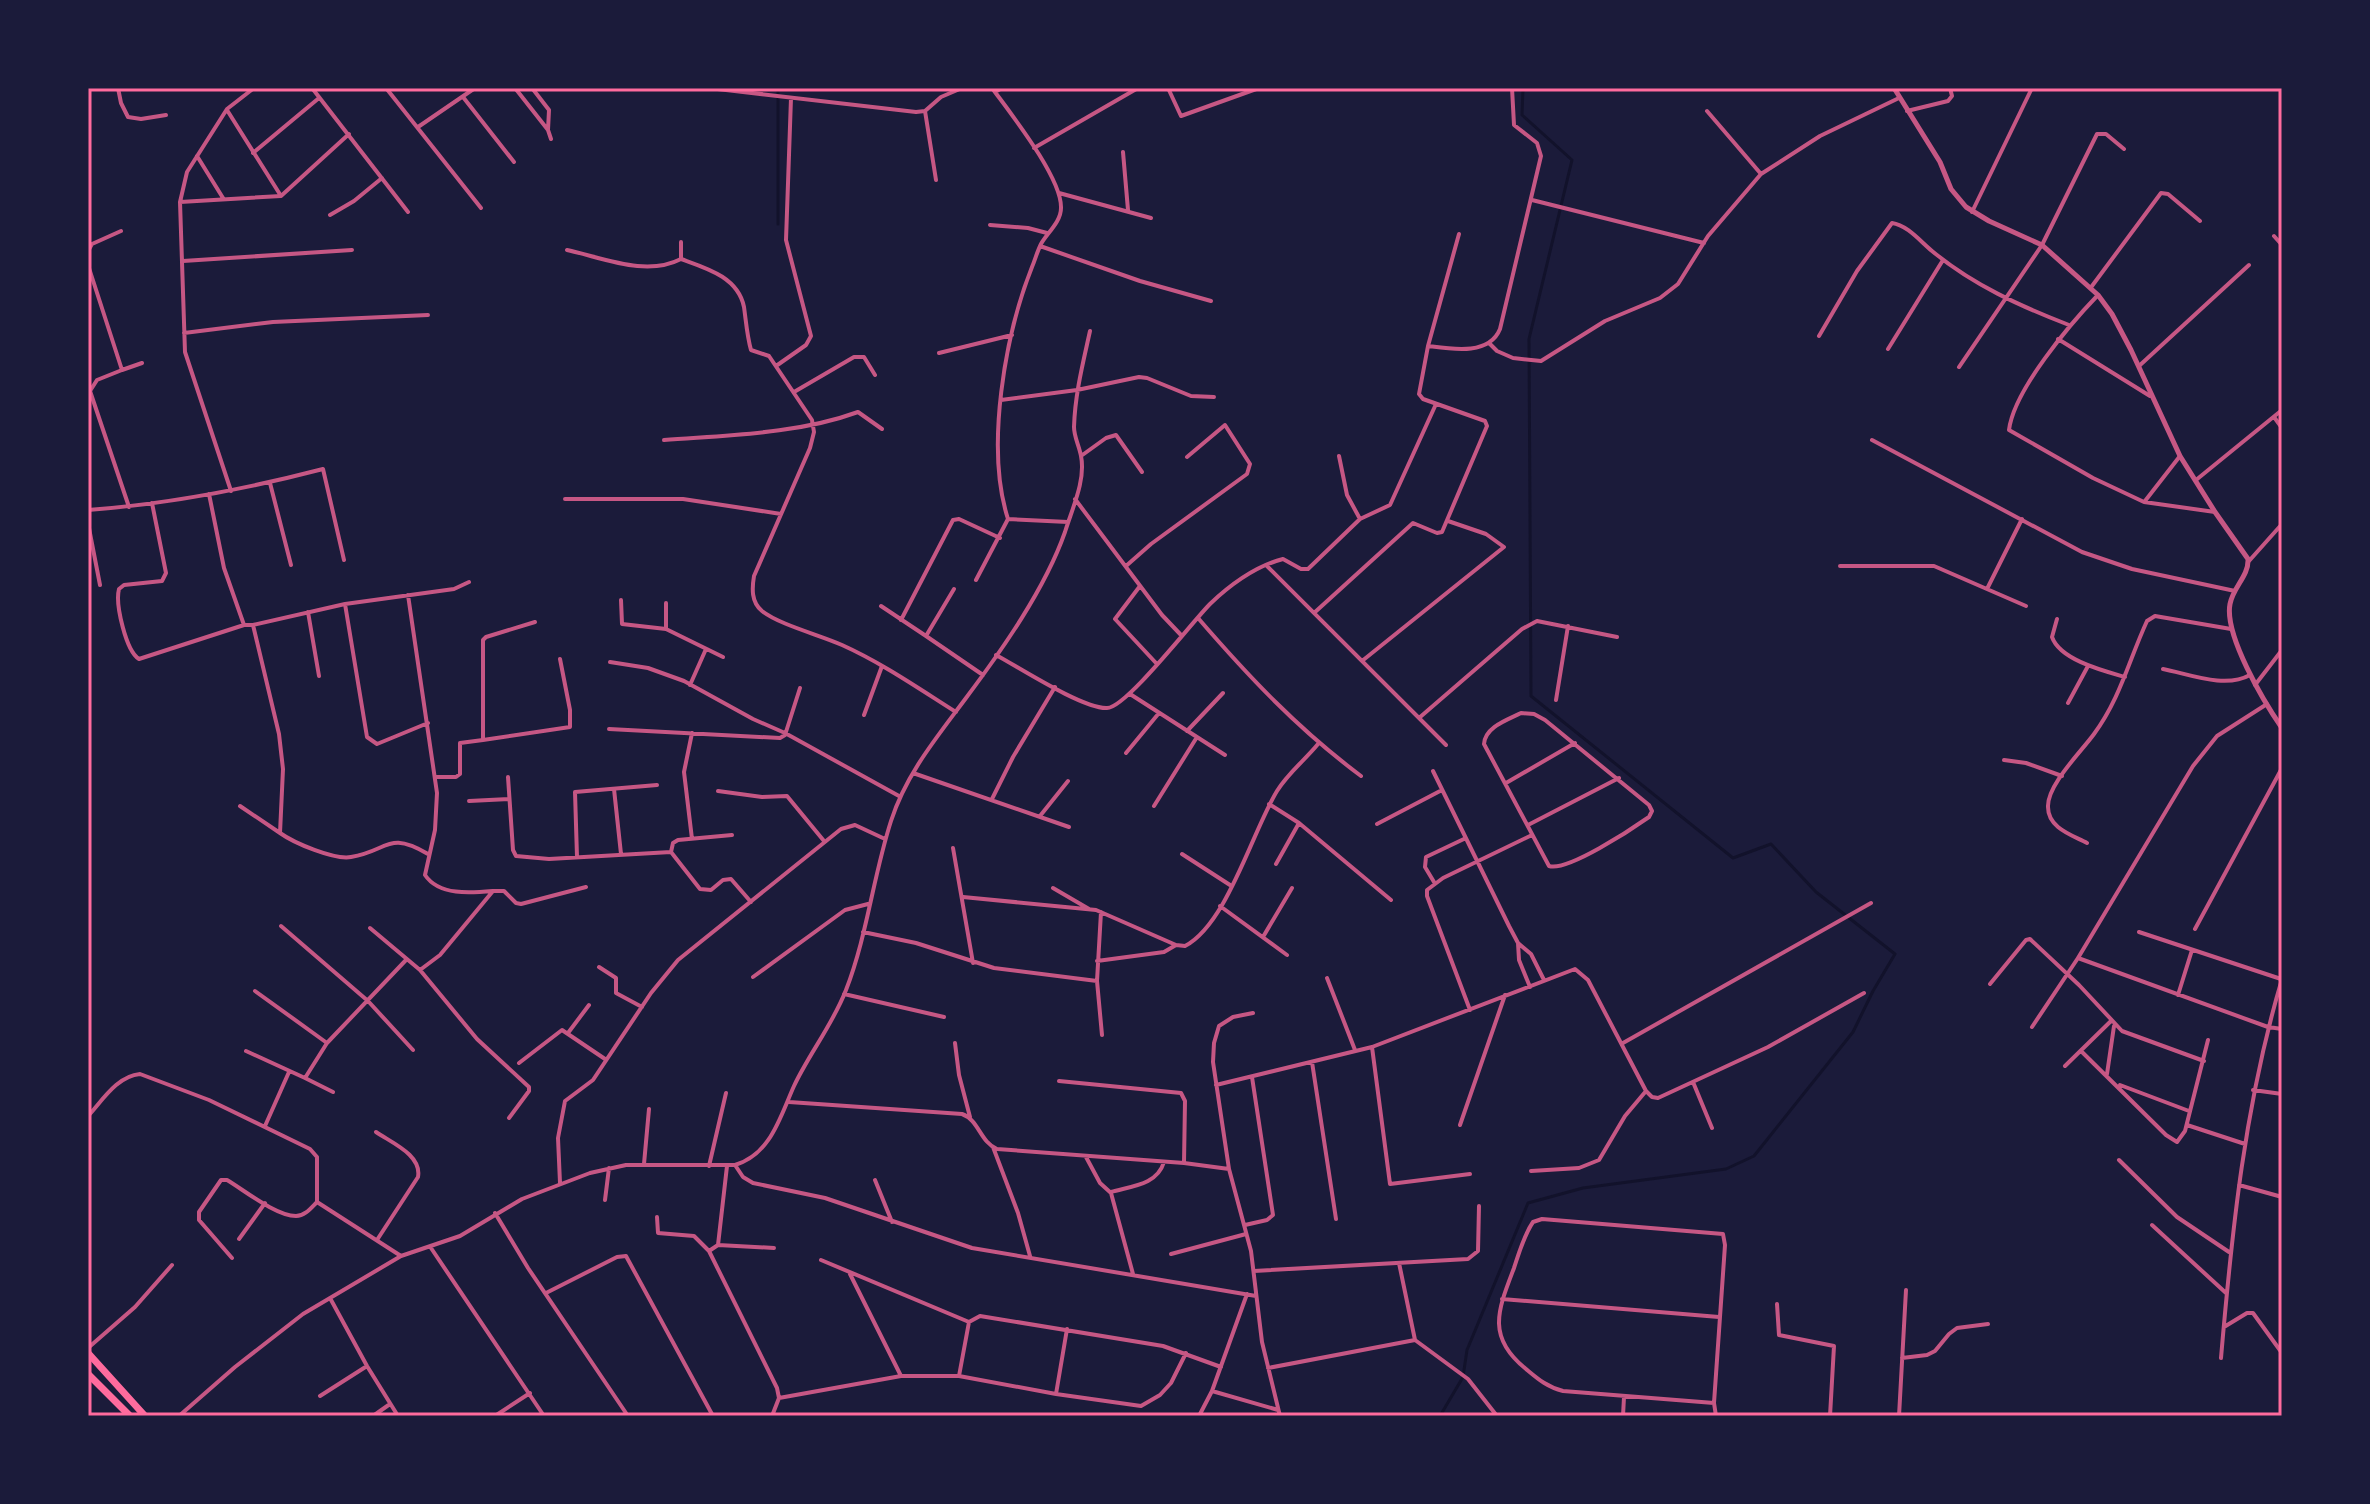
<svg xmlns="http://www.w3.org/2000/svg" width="2370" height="1504" viewBox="0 0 2370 1504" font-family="'Golos Text',sans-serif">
	<rect width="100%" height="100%" fill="#1b1b3a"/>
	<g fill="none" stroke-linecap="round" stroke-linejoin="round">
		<path stroke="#12122b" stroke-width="3" d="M778,88v136
			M1440,1416l23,-39 4,-27 61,-147 55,-15 143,-19 28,-13 99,-124 20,-41 22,-37 -79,-62 -45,-48 -38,14 -202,-162 -2,-357 43,-179 -50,-45 1,-27"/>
		<path stroke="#c65784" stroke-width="4" d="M118,88l3,15 7,14 13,2 25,-4
			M312,88l96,124
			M386,88l95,120
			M515,88l33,42
			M532,88l17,22 -1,20 3,9
			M709,88l207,24 9,-1 16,-14 21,-9
			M992,88c19,26 70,90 69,120 0,14 -14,25 -20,36 -4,8 -6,16 -9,23 -27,68 -47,181 -24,252l60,3
			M1168,88l13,28 78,-28
			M995,92l7,-4
			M463,97l51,65
			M227,110l54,86
			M925,111l11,69
			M1707,111l54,63
			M1907,111l41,-10 4,-5 -2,-8
			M418,127l57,-39
			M1034,148l104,-60
			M1123,152l5,58
			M253,153l66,-55
			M197,156l26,42
			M1059,193l92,25
			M1532,200l172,43
			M180,202l101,-6 68,-62
			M1972,212l60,-124
			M330,215l24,-14 28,-23
			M990,225l38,3 19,5
			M2274,236l8,9
			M681,242v17
			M1040,246l100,35 71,20
			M567,250c37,8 79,27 114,9 25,9 57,18 63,48 2,14 3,29 7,43l18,6 43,64 2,12 -4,16 -56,128c-2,12 -3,26 8,35 18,14 58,24 80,34 40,18 76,43 114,67
			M88,251l4,-7 29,-13
			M183,261l169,-11
			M88,265l34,105 -25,10 -7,11 39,116
			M2092,286l69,-93 7,1 32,27
			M2098,295c-28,29 -84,95 -89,135l84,48 51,24 71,10
			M184,333l89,-11 155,-7
			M1819,336l38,-65 35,-48c15,2 28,18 40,28 41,34 88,55 137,74
			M2058,339l92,57
			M1489,343l8,8 16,7 28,3 64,-40 55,-23 18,-14 30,-48 53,-62 59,-38 79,-38
			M1428,346c23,3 61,10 72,-17l41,-173 -4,-13 -23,-18 -2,-37
			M1888,349l55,-89
			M939,353l73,-18
			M776,366l30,-21 5,-9 -25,-96 5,-142
			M2139,366l110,-101
			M1959,367l83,-122 55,-111h9l18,15
			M122,370l20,-7
			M794,392l60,-35h10l11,18
			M1001,400l76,-10 62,-13 8,1 44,18 23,1
			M2274,417l8,11
			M664,440c64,-5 134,-6 194,-28l24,17
			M1872,440l210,112 50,17 103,22
			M1081,456l25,-18 10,-3 26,37
			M1339,456l8,39 13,24
			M2196,480l86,-70
			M270,483l21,82
			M231,491l-46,-139 -5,-150 7,-30 40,-63 27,-21
			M209,494l15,74 20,57h9l26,109 4,35 -3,64c14,10 54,27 71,24 38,-6 36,-27 77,-3
			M565,499h118l98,15
			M1075,499l87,116 19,20
			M2145,501l35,-45
			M152,503l14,70 -4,8 -38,4 -5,4c-4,15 7,62 20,70l105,-34
			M88,510c79,-6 158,-21 235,-41l21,91
			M88,523l12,62
			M2249,561l33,-37
			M1126,566l25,-22 96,-70 3,-10 -25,-39 -38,32
			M1267,566l179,179
			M1840,566h94l92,40
			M976,580l32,-61
			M1140,586l-25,33 41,44
			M954,589l-28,47 57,39
			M1987,589l35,-70
			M621,600l1,24 44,5 57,28
			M345,604l22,133 10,7 51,-21
			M881,606l45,30
			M308,612l11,64
			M1314,613l99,-90 24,10 5,-1 45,-106 -2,-5 -62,-22 -4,-5 9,-48 31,-112
			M1198,618c51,59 100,111 163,158
			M2057,619l-5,18c8,23 52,34 73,40
			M901,620l52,-100 6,-1 41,19
			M253,625l92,-21 109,-15 15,-7
			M666,629v-26
			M996,655c24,13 87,54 111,53 19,0 85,-86 103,-104 20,-19 46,-38 73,-45l18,10h7l52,-50 30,-14 46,-101
			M1362,661l142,-114 -18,-13 -38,-13
			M610,662l38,6 36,13 69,38 32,14 114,63
			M2163,669c26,5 62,20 87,6
			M690,685l16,-36
			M2255,685l27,-35
			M1130,694l95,61
			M1556,700l12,-74
			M2068,703l20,-37
			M1521,713l13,1 11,6 104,85 3,6 -3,6c-17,12 -82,55 -100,49l-65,-122c1,-17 23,-24 37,-31z
			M864,715l18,-49
			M1419,718l103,-89 15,-8 80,16
			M609,729l171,9 5,-3 15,-47
			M1187,731l36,-38
			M692,733l-8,39 8,67
			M483,740l87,-13v-17l-10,-51
			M1126,753l33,-40
			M2004,760l22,3 36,13
			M1433,771l76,155 9,17 13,11 13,26
			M913,773l156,54
			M435,777h21l4,-3v-31l23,-3v-100l3,-3 49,-15
			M508,777l5,73 3,6 33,3 122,-7
			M1506,783l69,-40
			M614,789l7,65
			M718,791l44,6 25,-1 37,45
			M992,799l21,-42 42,-70
			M469,801l40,-2
			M1269,804l30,19 92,77
			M240,806l40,27
			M1154,806l43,-69
			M1040,816l28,-35
			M1377,824l65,-34
			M1528,825l91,-47
			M2087,843c-15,-8 -39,-15 -39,-36 -1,-22 33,-55 46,-73 26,-35 35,-74 53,-113l8,-5 76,13
			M953,848l20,115
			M671,852l29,37 11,1 12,-10 8,-1 20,23
			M671,852l2,-9 5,-3 54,-5
			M1182,854l48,31
			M577,857l-2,-65 82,-7
			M1276,864l23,-41
			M1434,882l-9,-15 1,-10 40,-19
			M1053,888l36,21
			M493,891h11l12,12 5,1 65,-17
			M963,897l133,13 80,35 9,1c42,-22 67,-114 92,-155 11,-18 28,-31 41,-47
			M1220,906l67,49
			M1101,912l-4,69 5,54
			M281,926l87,75 45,49
			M370,928l50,42 20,-15 53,-64c-22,2 -54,5 -68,-16l10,-45 2,-37 -29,-198
			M2195,929l87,-161
			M863,932l53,11 78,25 103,13
			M2139,932l142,47
			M1263,937l29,-49
			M1518,943l1,17 11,27
			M2078,958l190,69 14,2
			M1097,961l67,-9 12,-7
			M599,967l17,11v15l26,14
			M420,970l57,69 52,48v4l-20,27
			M753,977l92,-67 23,-6
			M1327,978l28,72
			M1990,984l36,-44 4,-1 49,46 43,46 82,30
			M255,991l72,52
			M844,994l100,23
			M2178,995l14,-45
			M1470,1010l-43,-114v-6l16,-12 89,-43
			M1253,1013l-20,4 -14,9 -5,17 -1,19 16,107 22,82 11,91 18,74
			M2032,1027l46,-69 115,-192 24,-30 50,-32
			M568,1033l21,-28
			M955,1043l4,32 11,42
			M1623,1043l248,-140
			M1372,1047l18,137 80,-10
			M246,1051l59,27 22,-35 79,-83
			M2081,1051l85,84 11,7 8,-11 23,-91
			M1312,1062l24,157
			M519,1063l43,-33 43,29
			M2065,1066l46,-45
			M2107,1074l7,-48
			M305,1078l28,14
			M1059,1081l122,12 4,8 -1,62
			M1693,1082l19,46
			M1216,1085l156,-38 203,-78 13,11 58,111 6,6 6,1 110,-51 96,-54
			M2120,1085l69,26
			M2253,1090l29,4
			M789,1102l173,12c17,6 18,28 35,35l187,14 45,6
			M88,1116c14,-15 29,-40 52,-42l69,26 101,49 7,8v45l84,54
			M1460,1125l45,-130
			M2187,1125l58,19
			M265,1126l24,-54
			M376,1132c16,11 46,23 42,45l-41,63
			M993,1147l25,66 12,43
			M1086,1157l14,26 11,10 22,81
			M2119,1160l58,57 52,35
			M644,1164l5,-55
			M735,1165l8,12 10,6 72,15 147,50 284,48
			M709,1166l17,-73
			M1531,1171l48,-3 20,-8 26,-44 21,-25
			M875,1180l17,42
			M560,1183l-2,-45 7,-37 28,-21 58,-87 27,-33 163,-131 14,-4 30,14
			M2239,1185l43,12
			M1111,1192c21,-6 46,-7 53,-30
			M605,1200l4,-32
			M495,1213l33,55 100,148
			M657,1217l1,16 36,3 15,15
			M1245,1225l22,-5 6,-5 -21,-138
			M2152,1225l74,68
			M239,1239l26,-36
			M718,1245l9,-79
			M431,1248l113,168
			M1171,1254l75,-20
			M232,1258l-33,-38v-8l22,-32h6c17,10 49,36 69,36 9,0 15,-8 21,-14
			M821,1260l148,62
			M1399,1263l16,77 53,39 29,37
			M1254,1271l214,-12 10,-8 1,-45
			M850,1274l51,102
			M546,1293l71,-36 9,-1 87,160
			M330,1298l37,68 31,50
			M1502,1299l217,18
			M1777,1304l2,31 55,11 -4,70
			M2224,1327l23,-14h6l29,40
			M88,1348l47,-41 37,-42
			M1902,1358l25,-3 8,-4 14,-17 8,-6 31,-4
			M2221,1358c11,-128 24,-255 61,-379
			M1268,1368l147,-28
			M959,1376l10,-54 11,-6 183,30 58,21
			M1212,1391l66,19
			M1056,1394l11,-65
			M320,1396l47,-30
			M779,1398l122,-22h58l97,18 85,12 19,-11 11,-12 15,-30
			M1714,1403l-151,-12c-16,-4 -25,-12 -37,-22 -40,-32 -28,-59 -12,-101 5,-15 10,-33 19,-46l9,-3 181,15 2,11 -11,158 2,13
			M179,1416l56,-49 68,-53 98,-58 59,-20 62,-37 68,-26 36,-8h109c36,-11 45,-48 59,-79 15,-32 39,-62 52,-96 21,-54 27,-113 45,-169 15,-47 46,-84 75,-123 36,-48 79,-109 99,-166 7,-23 21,-52 16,-76 -2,-11 -7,-19 -7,-29 1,-33 9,-64 16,-96
			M373,1416l17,-12
			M495,1416l35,-23
			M772,1416l7,-18 -2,-10 -68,-137 9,-6 56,3
			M1199,1416l13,-25 35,-97
			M1623,1416l1,-19
			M1899,1416l7,-126"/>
		<path stroke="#c65784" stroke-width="5" d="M1894,88l46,74 11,27 15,18 23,14 53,24 56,50 14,19 19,36 49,106 35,56 33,47c1,17 -15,28 -18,45 -6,31 34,98 52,124"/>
		<path stroke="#ff6b9d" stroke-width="7" d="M88,1353l57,63
			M88,1374l42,42"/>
	</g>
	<rect width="2370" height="1504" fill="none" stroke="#1b1b3a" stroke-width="180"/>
	<rect x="90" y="90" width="2190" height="1324" fill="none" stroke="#ff6b9d" stroke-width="3"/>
</svg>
